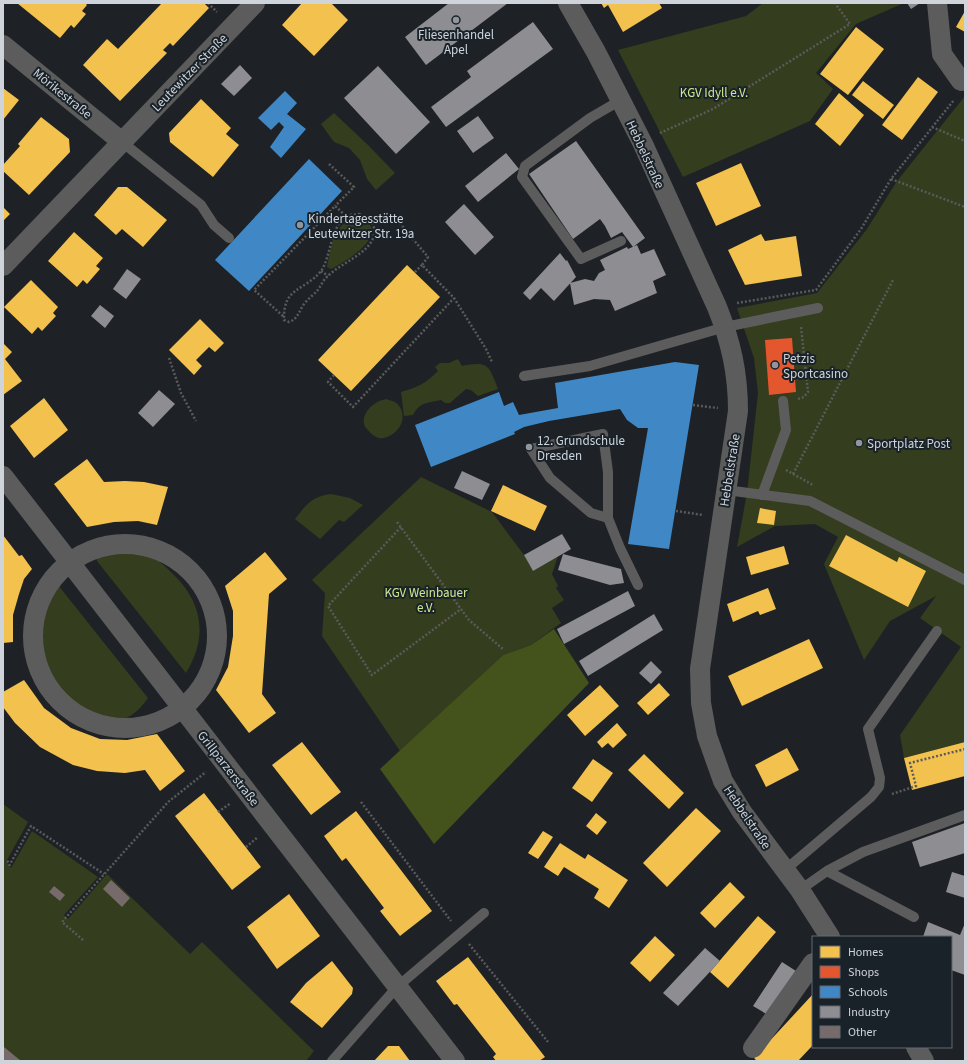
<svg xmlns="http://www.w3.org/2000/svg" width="968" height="1064" viewBox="0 0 968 1064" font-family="'Source Sans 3',sans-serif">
	<rect width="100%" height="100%" fill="#1e2226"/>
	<path fill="#343d1d" d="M763,3h141l-48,21 -40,49 17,16 -23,32 -127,56 -65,-127 128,-34z
		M965,96v646l-61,16 -4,-23 61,-88 -41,-29 16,-22 -46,25 -26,39 -40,-96 14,-27 -23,-13 -40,2 -38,21 10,-54 11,-100 -4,-35 -17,-50 80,-15 50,-64 30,-48z
		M334,113l34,32 27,28 -19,17 -9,-11 -7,-19 -11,-12 -15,-6 -13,-18z
		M354,217c6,1 12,2 16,8 10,17 -27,38 -39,44l-4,-2c3,-18 8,-44 27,-50z
		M458,359l4,7c26,-5 27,-1 36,23l-20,7 -7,-6 -5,-1 -16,14h-5l-4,-3c-14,3 -21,2 -28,15l-9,1 -3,-24c17,-5 24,-8 37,-21l-3,-4 5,-4h9z
		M386,399c3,1 6,2 9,3 13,10 8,26 -4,33 -3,2 -8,4 -12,3 -4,-1 -9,-5 -12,-9 -4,-3 -4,-10 -2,-14 4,-9 12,-14 21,-16z
		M421,477l71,35 32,43 9,16 25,-15 -6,18 6,12 -2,2 8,12 -12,8 9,15 -30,22 -28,10 -103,96 -78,-115 3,-43 -13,-13z
		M331,494l19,4 13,7 -19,17 -5,-2 -19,19 -25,-20c11,-14 17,-23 36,-25z
		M115,552c12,1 26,0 36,5 8,3 16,11 22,17 30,29 35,63 13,99l-89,-112v-4z
		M58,585l90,113c-6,8 -12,16 -22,20 -12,6 -27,0 -37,-7 -5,-2 -10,-4 -14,-7 -8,-6 -14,-15 -19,-23 -20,-31 -21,-67 2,-96z
		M3,804l25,18 -22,40 5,6 21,-37 66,46 -34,38 4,4 39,-45 83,80 12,-12 112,109 -8,10h-303z"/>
	<path fill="#44521c" d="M554,629l35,54 -155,161 -54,-75 123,-114 28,-10z"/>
	<path fill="#f2c14e" d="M17,3h68l2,2 -5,6 4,3 -12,14 -3,-3 -11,13z
		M162,3h42l5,5 -36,38 -3,-3 -7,7 4,3 -47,48 -37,-36 24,-26 11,10z
		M302,3h29l17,17 -34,36 -32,-31z
		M601,3h58l3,5 -39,24 -15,-27 -4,3z
		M965,11v21l-9,-5z
		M856,27l28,22 -36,46 -28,-21z
		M918,77l20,15 -36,48 -20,-15z
		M863,81l31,24 -11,14 -31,-24z
		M3,88l16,12 -16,20z
		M839,93l25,22 -24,31 -25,-22z
		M201,99l30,29 -5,6 13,11 -26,32 -43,-35 -1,-9z
		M41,117l28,22 1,13 -41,43 -26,-24v-6l17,-19 -2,-2z
		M741,163l20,43 -45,20 -20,-43z
		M118,187h9l40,33 -24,27 -21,-18 -6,6 -22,-20z
		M3,207l7,7 -7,7z
		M74,232l29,26 -7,8 4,3 -13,15 -4,-4 -6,7 -29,-26z
		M761,234l4,7 31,-5 6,40 -57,9 -17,-35z
		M407,265l33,32 -89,94 -33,-31z
		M31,280l27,27 -5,6 3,3 -14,15 -4,-4 -6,7 -28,-27z
		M200,319l24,24 -9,9 -6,-5 -13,13 6,6 -8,9 -25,-25z
		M3,343l9,9 -7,7 17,22 -19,14z
		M44,398l24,32 -34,28 -24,-32z
		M87,459l17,23 21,-1 19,1 24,5 -11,38 -19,-4 -24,1 -27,5 -33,-43z
		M503,485l44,21 -12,25 -44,-20z
		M760,508l16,3 -2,14 -17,-2z
		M3,535l16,21 3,-1 10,14 -8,10 -5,15 -6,21v27l-10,1z
		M846,535l51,27 2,-5 27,14 -18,36 -79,-41z
		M784,546l5,18 -38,11 -5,-18z
		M265,552l22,27 -18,15 -7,100 14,19 -27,20 -33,-43 12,-23 5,-31v-25l-8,-25z
		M768,588l8,21 -16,6 -2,-4 -25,11 -6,-18z
		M809,639l14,29 -81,38 -14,-30z
		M24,680l20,28 27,20 29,11 27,1 30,-6 28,37 -25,20 -15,-21 -20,3 -28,-2 -24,-6 -33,-18 -25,-24 -12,-16v-15z
		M659,683l11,12 -22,20 -11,-12z
		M600,685l19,21 -34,30 -18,-21z
		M617,723l10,12 -14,13 -5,-5 -6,5 -5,-6z
		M302,742l39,50 -30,23 -39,-50z
		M965,742v34l-53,14 -8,-32z
		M787,748l12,22 -33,17 -11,-22z
		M644,754l40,39 -15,16 -41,-39z
		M593,759l20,14 -21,29 -20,-14z
		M204,793l57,74 -29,23 -57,-74z
		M696,808l25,23 -54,56 -24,-24z
		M356,811l76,100 -32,25 -20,-25 4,-3 -38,-50 -4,3 -18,-25z
		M596,813l11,9 -10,13 -11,-9z
		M543,831l10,6 -15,22 -10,-6z
		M560,843l25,16 3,-5 40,26 -19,28 -15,-10 5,-9 -35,-22 -6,9 -14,-9z
		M730,882l15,15 -30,31 -15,-15z
		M289,894l31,42 -43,33 -30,-42z
		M758,916l18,16 -48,56 -18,-16z
		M655,936l20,19 -25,27 -20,-19z
		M468,957l77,100 -6,4h-43l-3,-4 3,-3 -39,-50 -3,1 -18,-24z
		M332,961l21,27 -1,6 -30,34 -32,-26 16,-19z
		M813,994v51l-15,16h-41l-3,-3z
		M388,1046h11l11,15h-36z"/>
	<path fill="#e4572e" d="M792,338l4,54 -27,3 -4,-55z"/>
	<path fill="#3f88c5" d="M285,91l12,12 -10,11 19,15 -25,29 -11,-11 14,-20 -5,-5 -8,8 -13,-12z
		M309,159l33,32 -93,100 -34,-31z
		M675,362l24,3 -30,184 -41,-5 20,-116h-10l-11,-8 -7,-11 -71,12 -25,6 -10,5 1,2 -84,33 -16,-42 84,-33 5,14 9,-4 6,13 39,-7 -3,-25z"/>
	<path fill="#8d8d92" d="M449,3h59l-82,62 -21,-28z
		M907,3h13l-9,6z
		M533,22l20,27 -107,78 -15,-20 40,-30 -4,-6z
		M240,65l12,13 -18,18 -13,-12z
		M378,66l52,56 -34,32 -52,-56z
		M478,116l16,22 -21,15 -16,-22z
		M576,141l69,97 -12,9 -11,-15 -11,6 -6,-12 -5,-7 -27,20 -44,-65z
		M506,153l13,16 -41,33 -13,-16z
		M464,204l30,33 -19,18 -30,-33z
		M637,245l4,9 13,-5 12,26 -13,6 4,12 -42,18 -5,-11 -16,-1 -20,6 -4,-22 15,-4 9,2 5,-8 6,-3 -5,-10 27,-13 1,2z
		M560,253l6,8 1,-1 9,17 -22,24 -13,-13 -11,12 -7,-7z
		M127,269l14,10 -15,20 -13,-10z
		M100,305l14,11 -9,12 -14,-12z
		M159,390l16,14 -22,23 -15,-14z
		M462,471l28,13 -8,16 -28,-12z
		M562,534l9,15 -38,22 -9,-16z
		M563,554l58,15 3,14 -14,2 -52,-15z
		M628,591l7,15 -71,38 -7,-15z
		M654,614l9,16 -75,46 -9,-15z
		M651,661l11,11 -11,12 -12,-11z
		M965,823v30l-45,14 -8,-25z
		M952,872l13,4v22l-19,-6z
		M928,922l32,13 5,-12v52l-14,-5v-33h-28z
		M705,948l15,13 -42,45 -15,-13z
		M782,962l14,9 -28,44 -15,-9z"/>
	<path fill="#776a6b" d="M111,880l19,18 -8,9 -19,-18z
		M54,886l11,9 -5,6 -11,-9z
		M4,1047l17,14h-18v-13z"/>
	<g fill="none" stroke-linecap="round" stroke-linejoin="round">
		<path stroke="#5a5a5b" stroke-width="2.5" stroke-dasharray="2 2" stroke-linecap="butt" d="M208,3l9,9
			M932,127l33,14
			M660,133l53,-24 137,-85 -15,-21
			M329,164l25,23 -19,19
			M891,179l74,28
			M359,214c7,3 13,5 15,14 4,23 -33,34 -46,48 -5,4 -7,10 -11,15 -4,4 -9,8 -13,13 -5,7 -6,15 -15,18l-5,-2c-1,-34 20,-28 37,-49 10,-13 10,-51 29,-56 2,-1 6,0 9,-1z
			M397,220l31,37 -6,8 32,33 32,51 6,13
			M321,271l7,5
			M415,272l7,-7
			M737,303l79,-13 45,-61 30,-50 63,-79
			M283,316l-29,-26 81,-84 11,10
			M169,358l12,35 15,28
			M334,375l-6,7 25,25 101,-109
			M798,399l6,-2 4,-5 -7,-65
			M693,405l25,3
			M786,470l27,15
			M793,474l100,-194
			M676,511l27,4
			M397,522l72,98 34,29
			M401,527l-73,79 44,69 89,-66
			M892,794l24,-8 -6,-23 55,-14
			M361,802l90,119
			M218,812l13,-9
			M246,847l12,-10
			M7,861l3,3
			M9,866l22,-40 73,48
			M83,940l-21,-18 106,-120 38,-30
			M469,944l79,98"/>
		<path stroke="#5c5c5c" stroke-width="10" d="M621,100l-31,18 -65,48 -3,11 59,82 40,-18
			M122,142l79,63 13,20 15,13
			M524,376l66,-10 135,-39 93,-19
			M726,490l84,11 155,79
			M762,495l24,-65 -3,-29
			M608,518v-46l-5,-38 -72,15 19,29 41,35 17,5 12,30 18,37
			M785,870l86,-73 8,-10 1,-9 -12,-49 69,-98
			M827,871l87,46
			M800,890l27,-19 36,-19 102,-37
			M332,1061l65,-74 87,-74"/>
		<path stroke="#5c5c5c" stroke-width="20" d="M568,3l28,49 47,92 74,163c14,35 21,66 21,104l-38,258 1,34 6,33 16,45 19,31 58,78 30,47
			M937,3l5,51 19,27
			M3,45l119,97
			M3,266l252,-263
			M3,476l452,585
			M33 636a92 92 0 1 1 184 0a92 92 0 1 1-184 0Z
			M916,1047l8,14
			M753,1048l60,-85"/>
	</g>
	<g fill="#91969b" stroke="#1a2229" stroke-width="1.5">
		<circle cx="456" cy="20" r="4"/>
		<circle cx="300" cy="225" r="4"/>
		<circle cx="775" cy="365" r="4"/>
		<circle cx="859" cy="443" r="4"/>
		<circle cx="529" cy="447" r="4"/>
	</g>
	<g text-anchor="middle" stroke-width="4" stroke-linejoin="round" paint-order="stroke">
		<g font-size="13" fill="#cfd4da" stroke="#1a2229" text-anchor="start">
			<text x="456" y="39" text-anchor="middle">Fliesenhandel<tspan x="456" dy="15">Apel</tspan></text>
			<text x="308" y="223">Kindertagesstätte<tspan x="308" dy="15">Leutewitzer Str. 19a</tspan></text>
			<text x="783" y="363">Petzis<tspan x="783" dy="15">Sportcasino</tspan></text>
			<text x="537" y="445">12. Grundschule<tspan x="537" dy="15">Dresden</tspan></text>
			<text x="867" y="448">Sportplatz Post</text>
		</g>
		<g font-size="13" fill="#cfd4da" stroke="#1a2229">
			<text transform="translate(189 72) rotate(-46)" y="5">Leutewitzer Straße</text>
			<text transform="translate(63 93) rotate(39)" y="5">Mörikestraße</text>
			<text transform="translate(646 154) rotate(65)" y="5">Hebbelstraße</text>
			<text transform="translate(729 470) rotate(-81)" y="5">Hebbelstraße</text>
			<text transform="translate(229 768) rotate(52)" y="5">Grillparzerstraße</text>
			<text transform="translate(748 817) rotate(56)" y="5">Hebbelstraße</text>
		</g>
		<g font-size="13" fill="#cfe98e" stroke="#1a2229">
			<text x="714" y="97">KGV Idyll e.V.</text>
			<text x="426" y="597">KGV Weinbauer<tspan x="426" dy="15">e.V.</tspan></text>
		</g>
	</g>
	<rect width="968" height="1064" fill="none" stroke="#cfd4da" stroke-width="8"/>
	<rect x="812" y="936" width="140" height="112" fill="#1a2229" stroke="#626970"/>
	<rect x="820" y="946" width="20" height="12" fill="#f2c14e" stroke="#626970"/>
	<text x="848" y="956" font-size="12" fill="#cfd4da">Homes</text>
	<rect x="820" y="966" width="20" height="12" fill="#e4572e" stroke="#626970"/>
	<text x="848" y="976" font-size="12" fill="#cfd4da">Shops</text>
	<rect x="820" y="986" width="20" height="12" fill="#3f88c5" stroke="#626970"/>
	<text x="848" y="996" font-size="12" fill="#cfd4da">Schools</text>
	<rect x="820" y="1006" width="20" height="12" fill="#8d8d92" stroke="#626970"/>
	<text x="848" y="1016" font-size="12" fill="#cfd4da">Industry</text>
	<rect x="820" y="1026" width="20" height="12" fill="#776a6b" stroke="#626970"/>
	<text x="848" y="1036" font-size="12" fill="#cfd4da">Other</text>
</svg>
